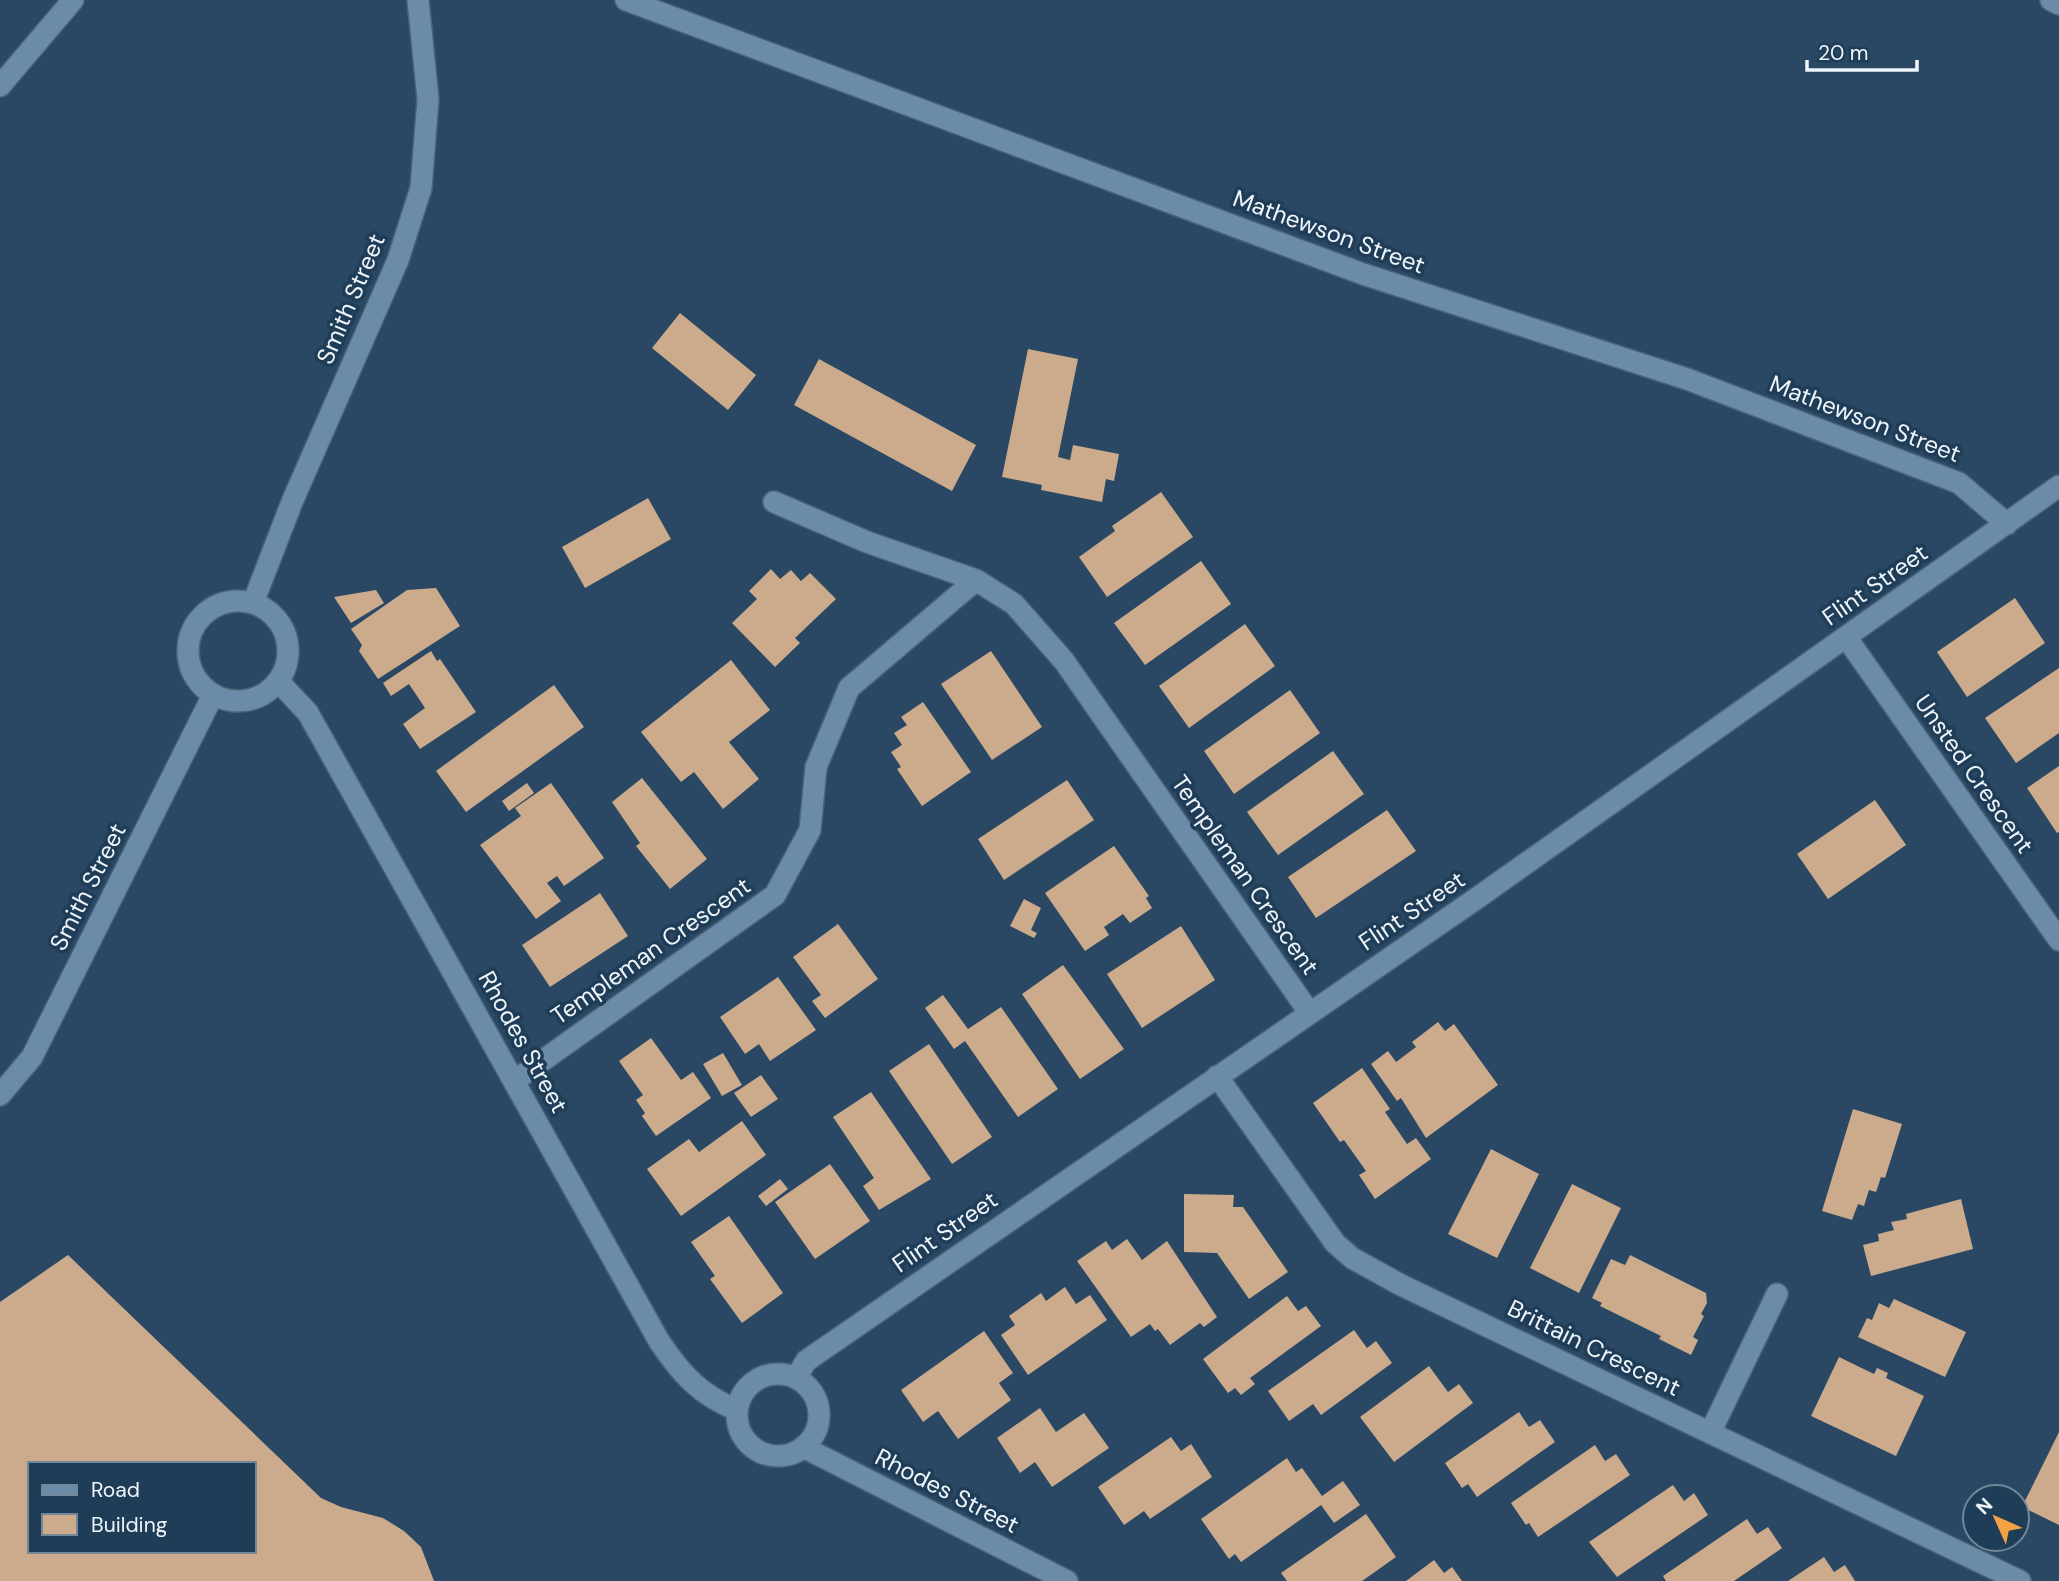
<svg xmlns="http://www.w3.org/2000/svg" width="2059" height="1581" viewBox="0 0 2059 1581" font-family="'DM Sans',sans-serif">
	<rect width="100%" height="100%" fill="#2a4863"/>
	<path fill="#cbab8b" fill-rule="evenodd" d="M680,313l76,62 -28,35 -76,-62z
		M1028,349l50,10 -20,98 12,3 3,-15 46,9 -5,27 -8,-2 -4,23 -61,-12 1,-5 -40,-8z
		M819,359l157,86 -24,46 -158,-86z
		M1161,492l32,45 -86,60 -28,-40 36,-26 -3,-5z
		M648,498l23,41 -86,49 -23,-41z
		M1201,561l30,43 -86,61 -31,-42z
		M771,569l9,10 11,-9 10,11 9,-8 26,26 -41,39 5,5 -25,24 -43,-44 25,-24 -8,-8z
		M436,588l24,38 -82,53 -19,-28 3,-6 -11,-16 56,-39z
		M376,590l8,13 -33,20 -17,-26z
		M2015,598l30,45 -78,54 -30,-45z
		M1245,624l30,42 -86,62 -30,-42z
		M431,651l6,10 3,-2 36,53 -56,37 -17,-25 22,-16 -16,-24 -18,12 -8,-13z
		M991,651l51,76 -50,33 -51,-76z
		M731,660l39,50 -41,32 30,37 -36,30 -29,-37 -13,10 -40,-50z
		M2059,668v65l-43,30 -31,-45z
		M554,685l30,42 -118,85 -30,-41z
		M1290,690l30,43 -86,61 -30,-43z
		M923,702l48,70 -49,34 -25,-37 4,-2 -10,-15 11,-7 -8,-12 13,-8 -6,-8z
		M1333,751l31,43 -86,61 -31,-43z
		M2059,766v66l-2,1 -30,-45z
		M642,778l65,81 -37,30 -34,-43 4,-3 -28,-41z
		M1067,780l27,40 -90,60 -26,-41z
		M527,783l7,10 -25,18 -7,-10z
		M551,783l53,75 -40,28 -7,-10 -10,7 14,18 -25,18 -56,-74 41,-29 -6,-8z
		M1875,800l31,45 -78,54 -31,-45z
		M1387,810l29,41 -100,67 -28,-41z
		M1114,846l35,50 -3,2 6,10 -22,15 -7,-9 -19,13 5,8 -24,16 -40,-58z
		M600,893l28,43 -78,51 -28,-42z
		M1024,899l17,9 -10,22 6,3 -3,5 -24,-12z
		M838,924l40,55 -53,39 -13,-17 9,-6 -28,-38z
		M1181,926l34,54 -73,48 -35,-54z
		M1063,965l61,84 -44,30 -58,-85z
		M778,977l38,53 -46,31 -11,-17 -14,10 -25,-37z
		M943,995l25,34 33,-22 57,82 -40,28 -53,-76 -11,8 -29,-41z
		M1438,1022l7,9 9,-7 44,61 -72,53 -25,-40 -4,3 -26,-37 17,-13 8,11 20,-15 -4,-5z
		M651,1038l30,42 12,-8 18,26 -55,38 -14,-20 3,-3 -9,-13 7,-5 -24,-34z
		M929,1044l63,93 -40,27 -63,-93z
		M723,1053l19,32 -20,11 -19,-32z
		M1362,1068l28,41 -5,3 22,32 9,-6 15,21 -56,40 -16,-24 7,-4 -22,-31 -4,2 -27,-39z
		M761,1075l17,24 -27,18 -17,-24z
		M871,1092l60,87 -52,31 -16,-24 11,-8 -41,-61z
		M1853,1109l49,15 -17,54 -4,-1 -5,15 -7,-2 -5,16 -6,-2 -6,16 -30,-9z
		M742,1121l24,34 -85,61 -34,-47 42,-30 10,13z
		M1491,1149l48,25 -42,84 -49,-24z
		M830,1164l40,57 -55,38 -40,-57z
		M780,1179l8,10 -22,17 -8,-10z
		M1572,1184l49,24 -42,85 -49,-25z
		M1184,1194l50,1 -1,12h10l45,65 -39,27 -32,-46 -33,-1z
		M1961,1199l12,50 -102,27 -8,-31 16,-4 -1,-7 16,-4 -3,-8 16,-3 -1,-5z
		M729,1216l54,77 -41,30 -32,-44 5,-3 -24,-34z
		M1127,1239l15,21 25,-19 50,76 -13,10 -4,-4 -30,22 -12,-16 -3,2 -5,-7 -19,13 -54,-76 29,-20 6,9z
		M68,1255l253,243 20,9 42,11 21,13 17,16 13,34h-434v-279zM30,1464h224v87h-224z
		M1630,1255l76,38 1,10 -6,11 3,2 -11,21 5,3 -7,15 -32,-16 2,-3 -61,-30 2,-3 -10,-5 19,-39 14,6z
		M1065,1287l11,17 14,-9 17,25 -79,55 -27,-40 14,-10 -6,-9 32,-23 5,8z
		M1287,1296l11,15 8,-5 15,20 -71,52 5,6 -14,11 -6,-7 -7,5 -25,-34z
		M1894,1299l72,33 -21,45 -87,-40 9,-19 5,2 7,-17 10,5z
		M1354,1330l13,18 9,-7 16,22 -71,52 -8,-11 -24,17 -21,-30z
		M984,1331l29,42 -14,10 12,17 -53,39 -20,-28 -15,11 -22,-32z
		M1839,1357l35,17 3,-6 11,5 -2,5 38,18 -28,60 -85,-40z
		M1429,1366l19,26 11,-8 14,19 -79,59 -34,-45z
		M1040,1408l16,24 28,-19 25,35 -57,39 -17,-25 -15,11 -23,-35z
		M1519,1412l10,15 11,-7 15,22 -78,55 -9,-13 -6,4 -17,-25z
		M2059,1432v93l-37,-18z
		M1171,1437l10,14 10,-7 21,33 -62,42 -6,-8 -20,14 -26,-38z
		M1595,1445l10,16 11,-7 14,21 -92,62 -9,-14 -3,2 -15,-22z
		M1287,1458l9,14 6,-4 20,28 21,-15 17,24 -26,18 -13,-18 -80,57 -6,-8 -6,5 -28,-40z
		M1673,1485l11,16 10,-8 14,22 -91,62 -28,-35z
		M1366,1514l30,43 -34,24h-75l-6,-8z
		M1747,1519l10,15 11,-7 14,21 -48,33h-68l-3,-5z
		M1824,1557l10,15 11,-7 10,16h-67z
		M1434,1560l10,13 8,-6 10,14h-56z"/>
	<g fill="none" stroke-linecap="round" stroke-linejoin="round">
		<g stroke="#4a6276" stroke-width="24">
			<path id="minor" d="M626,0l737,274 324,105 272,104 48,41
				M2051,0l8,4
				M0,86l73,-86
				M774,502l93,40 109,38 38,24 50,57 245,351
				M188 651a50 50 0 1 1 100 0a50 50 0 1 1-100 0Z
				M253,603l39,-101 106,-242 23,-72 7,-89 -10,-99
				M1846,637l213,303
				M279,682l29,31 351,628c22,33 41,54 78,69
				M1217,1076l118,167 17,15 49,27 619,296
				M514,1081l261,-186 35,-65 6,-63 33,-79 127,-108
				M0,1095l32,-38 181,-362
				M737 1415a41 41 0 1 1 82 0a41 41 0 1 1-82 0Z
				M796,1378l10,-17 674,-465 579,-410
				M1710,1433l67,-139
				M803,1447l264,134"/>
		</g>
		<use href="#minor" stroke="#6b8ba9" stroke-width="21"/>
	</g>
	<g text-anchor="middle" stroke-width="7" stroke-linejoin="round" paint-order="stroke">
		<g font-size="24" fill="#eef5fb" stroke="#203d57">
			<text transform="translate(1329 232) rotate(20)" y="8">Mathewson Street</text>
			<text transform="translate(351 299) rotate(-67)" y="8">Smith Street</text>
			<text transform="translate(1865 419) rotate(21)" y="8">Mathewson Street</text>
			<text transform="translate(1875 585) rotate(-35)" y="8">Flint Street</text>
			<text transform="translate(1974 774) rotate(55)" y="8">Unsted Crescent</text>
			<text transform="translate(1245 875) rotate(55)" y="8">Templeman Crescent</text>
			<text transform="translate(88 887) rotate(-63)" y="8">Smith Street</text>
			<text transform="translate(1412 911) rotate(-34)" y="8">Flint Street</text>
			<text transform="translate(651 951) rotate(-35)" y="8">Templeman Crescent</text>
			<text transform="translate(523 1042) rotate(61)" y="8">Rhodes Street</text>
			<text transform="translate(945 1232) rotate(-35)" y="8">Flint Street</text>
			<text transform="translate(1594 1348) rotate(26)" y="8">Brittain Crescent</text>
			<text transform="translate(947 1491) rotate(27)" y="8">Rhodes Street</text>
		</g>
	</g>
	<rect x="28" y="1462" width="228" height="91" fill="#203d57" stroke="#728799" stroke-width="2"/>
	<rect x="42" y="1485" width="35" height="10" fill="#6b8ba9" stroke="#728799" stroke-width="2"/>
	<text x="91" y="1497" font-size="21" fill="#eef5fb">Road</text>
	<rect x="42" y="1514" width="35" height="21" fill="#cbab8b" stroke="#728799" stroke-width="2"/>
	<text x="91" y="1532" font-size="21" fill="#eef5fb">Building</text>
	<g transform="translate(1996 1518) rotate(315)"><circle r="33" fill="#203d57" stroke="#728799" stroke-width="2"/>
	<path d="M0-5L12 26L0 18L-12 26Z" fill="#f4a344"/>
	<text y="-10" font-size="19" font-weight="bold" text-anchor="middle" fill="#eef5fb">N</text>
	</g>
	<path d="M1807 60v10h110v-10" fill="none" stroke="#eef5fb" stroke-width="3.5"/>
	<text x="1818" y="60" font-size="21" fill="#eef5fb" stroke="#203d57" stroke-width="5" paint-order="stroke">20 m</text>
</svg>
